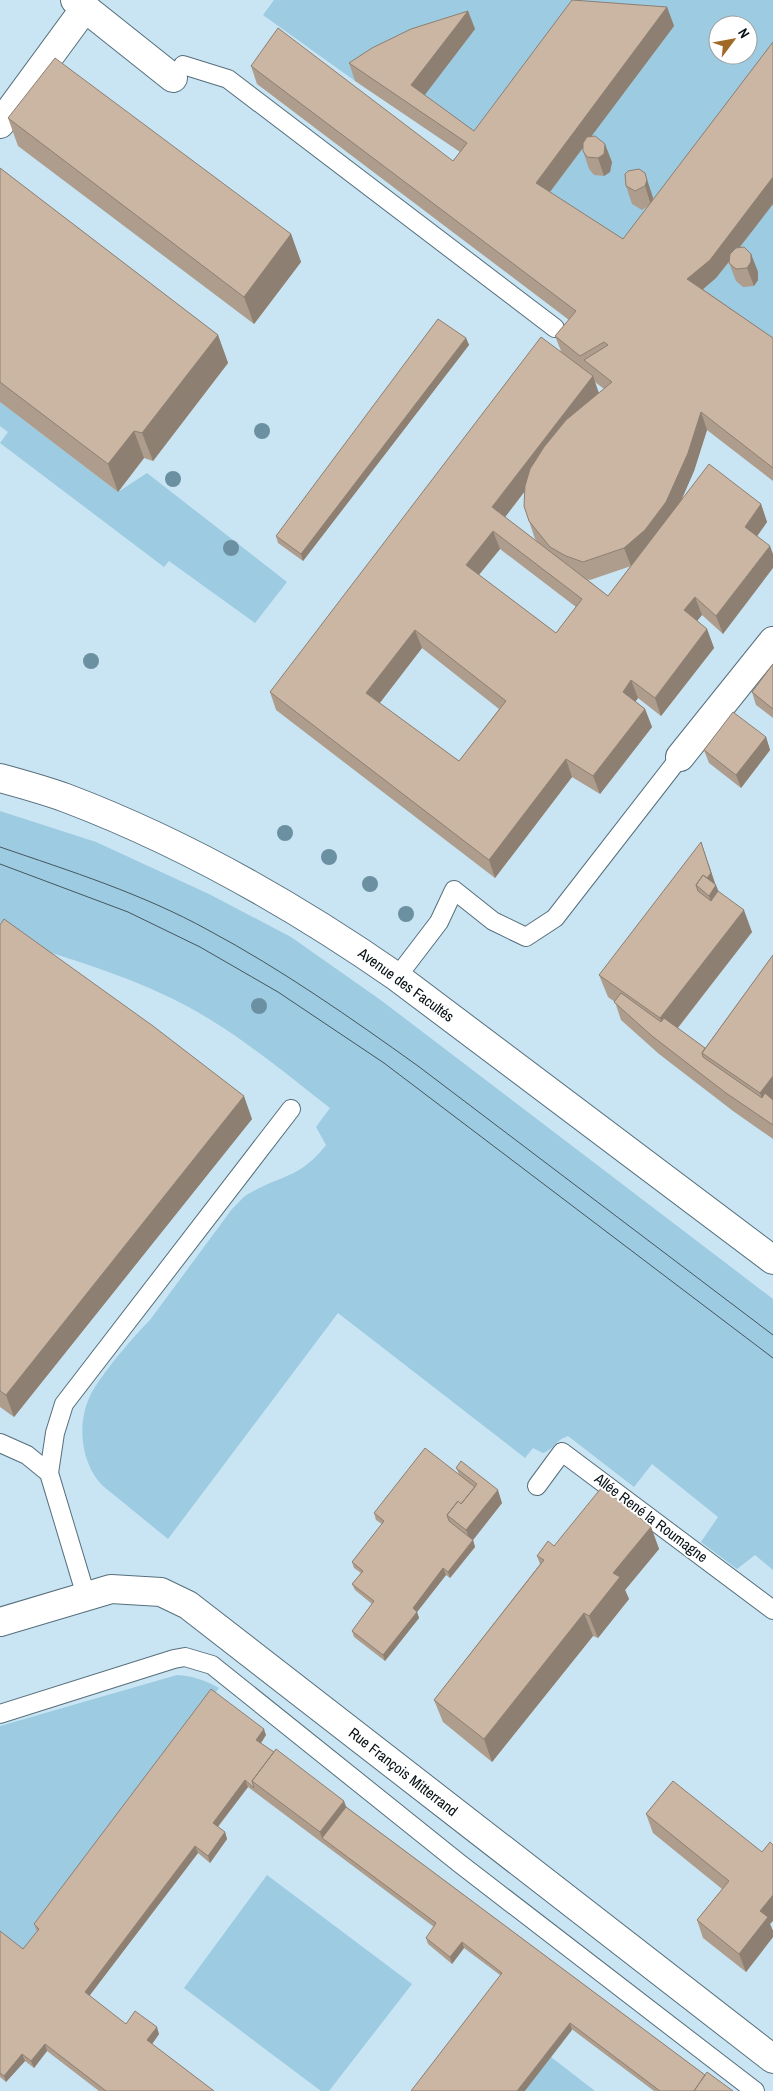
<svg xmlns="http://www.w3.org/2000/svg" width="773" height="2091" viewBox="0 0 773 2091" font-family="'Archivo Narrow',sans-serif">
	<rect width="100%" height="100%" fill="#c9e5f3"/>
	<path fill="#9dcbe1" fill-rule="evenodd" d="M274,0h499v68l-143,189 -212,-153 56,-75c-42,11 -82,29 -119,52l-92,-66zM718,25h30v30h-30z
		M773,204v147l-79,-54 22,-19z
		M0,402l118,90 29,-19 140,109 -32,41 -86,-62 -5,6 -164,-124 8,-11 -8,-6z
		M0,811l96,31 113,52 82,43 91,64 391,298v271l-18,-15 -18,14 -36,-27 17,-25 -66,-53 -18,23 -66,-51c-14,5 -13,13 -25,17l-10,-5 -8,10 -187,-145 -170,226 -65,-53c-23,-23 -27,-65 -11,-94 13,-22 40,-54 58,-72l82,-111c6,-5 11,-13 18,-16 33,-19 49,-14 76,-48l-10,-18 14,-19c-38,-30 -76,-61 -116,-86 -61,-39 -133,-60 -201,-81l-13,17z
		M177,1675c16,1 28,5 42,13l-183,243 5,5 -16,19 -25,-19v-210z
		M267,1875l145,109 -83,107h-8l-137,-103z
		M551,2057l44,34h-70z"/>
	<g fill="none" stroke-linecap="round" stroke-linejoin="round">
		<g stroke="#566f7c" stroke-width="20">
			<path id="service" d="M183,65l45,14 327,249
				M397,977l42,-55 15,-32 39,31 33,16 29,-19 125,-161
				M0,1443l27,12 22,18
				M537,1486l25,-34 211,158
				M86,1596l-37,-123 6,-40 9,-29 227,-295
				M0,1714l174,-55 11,-2 27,8 247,198 296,228"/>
		</g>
		<g stroke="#566f7c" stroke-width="30">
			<path id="minor" d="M75,0l98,78
				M0,124l85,-116
				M680,757l93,-116
				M0,778c22,6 44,12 66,20 116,44 229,108 331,179l376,283
				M0,1622l111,-33 50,3 27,13 585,454"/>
		</g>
		<use href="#service" stroke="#fff" stroke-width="18"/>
		<use href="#minor" stroke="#fff" stroke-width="28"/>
		<path stroke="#46565e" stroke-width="1" d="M0,847c70,24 143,47 208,83 73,39 143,88 210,136l355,269
			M0,864l128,48 72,35 78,45 106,71 389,295"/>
	</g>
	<g fill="#6a90a1">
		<circle cx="262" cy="431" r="8"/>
		<circle cx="173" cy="479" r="8"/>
		<circle cx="231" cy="548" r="8"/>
		<circle cx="91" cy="661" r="8"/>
		<circle cx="285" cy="833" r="8"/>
		<circle cx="329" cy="857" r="8"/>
		<circle cx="370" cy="884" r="8"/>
		<circle cx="406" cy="914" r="8"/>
		<circle cx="259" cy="1006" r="8"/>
	</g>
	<path fill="#ae9d8c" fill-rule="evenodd" d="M667,7l7,19 -83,110 21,26 -2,10 -6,4 -10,-1 -5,-6 -6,-18v-3l-33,44 73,47 25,-33 -6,4 -10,-6 -6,-18 -1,-12 26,17 2,7v2l120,-158v162l-34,44 12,6 7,18v8l-4,6 -11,1 -7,-6 -7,-18 1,-2 -14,17 -13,11 70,49v143l-66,-51 -13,41 -13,30 80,3 6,18 -10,14 -34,98 -21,-19 -5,6 10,8 7,19 -53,68 -23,-18 -3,3 10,8 7,18 -52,67 -28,-17 -77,101 -219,-168 -6,-18 291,-341 -6,-15 14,-16 -312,-236 -6,-18 202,95 7,-9 -105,-71 -6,-18 119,-52 7,18 -51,66 50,36zM595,382l9,7 -5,4zM525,491l4,30 6,18 3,3 -33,-25zM500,549l76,58 -20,26 -77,-58zM632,564l-24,32 -21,-17 3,1 41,-14zM422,648l77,61 -40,52 -80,-58z
		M8,118l283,116 10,28 -47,62 -236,-178z
		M0,168l218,167 10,28 -75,98 -9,-3 -26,34 -118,-90z
		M466,338l3,7 -166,216 -25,-18 -2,-7z
		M773,664v54l-17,-13 -4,-13z
		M766,737l4,13 -29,38 -32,-25 -5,-13z
		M709,865l6,19 3,7 34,41 -74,96 27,20 68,-93v184l-40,-28 -74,-57 -38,-34 -6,-18 -7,-5 -9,-22z
		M0,925l252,194 -238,298 -14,-10z
		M456,1468l46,35 -29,37 2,7 -25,31 -4,-3 -29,37 2,6 -34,43 -31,-24 -2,-6 20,-27 -17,-14 -3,-6 9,-11 -7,-5 -2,-6 30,-38 -6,-4 -2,-7 85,-39z
		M651,1527l8,22 -34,41 4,9 -31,39 -5,-2 -101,126 -49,-40 -9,-22 106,-136 -3,-8 17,-10z
		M266,1735l-5,8 444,332 28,16h-79l-190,-143 -12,16 -24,-20 -2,-6 8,-11 -186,-140 -30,40 7,5 2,7 -17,24 -12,-10 -109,143 37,28 33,10 -7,10 62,47h-115l-52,-40 -13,17 -9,-7 -19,21 -6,-5v-146l23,18 14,-17 -3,-8z
		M673,1781l97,143 3,7v6l-27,35 -43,-34 -6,-18 25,-31 -69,-56 -7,-19z"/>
	<path fill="#8d7f72" d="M667,7l7,19 -131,175 -7,-18z
		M468,11l7,18 -57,75 -7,-19z
		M605,144l7,18 -2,10 -6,4 -6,-18z
		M645,173l8,25 -2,7 -6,-19z
		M773,177v27l-57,74 -22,19 -7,-18z
		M291,234l10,28 -47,62 -10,-27z
		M751,254l7,18v8l-4,6 -7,-18z
		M218,335l10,28 -75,98 -11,-28z
		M466,338l3,7 -166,216 -2,-7z
		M593,376l6,18 -100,131 -7,-18z
		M701,412l6,18 -13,41 -22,50 -20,27 -21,18 -7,-18z
		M134,431l10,27 -26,34 -10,-28z
		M761,504l6,18 -16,23 -6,-18z
		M493,531l7,18 -28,34 -6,-18z
		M770,546l3,8v14l-50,66 -7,-18z
		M695,597l7,18 -11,13 -7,-18z
		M707,629l7,19 -53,68 -6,-18z
		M415,630l7,18 -49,64 -7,-19z
		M631,680l7,18 -8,12 -7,-18z
		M645,709l7,18 -52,67 -7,-18z
		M766,737l4,13 -29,38 -5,-13z
		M566,759l6,18 -77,101 -6,-18z
		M701,842l15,44v-1l11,28 -8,10 -10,-27z
		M744,910l8,22 -84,108 -8,-22z
		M773,1076v33l-5,7 -8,-23z
		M244,1096l8,23 -238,298 -8,-22z
		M498,1490l4,13 -29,37 2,7 -25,31 -2,-6 23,-29 -5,-13z
		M651,1527l8,22 -34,41 4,9 -31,39 -9,-22 24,-43z
		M443,1568l3,7 -29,37 2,6 -34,43 -2,-6 30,-47z
		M584,1613l9,23 -101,126 -8,-23z
		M264,1729l2,6 -7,11 -3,-6z
		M245,1780l3,7 -33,43 -2,-7z
		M344,1801l5,13 -27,24 -2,-6z
		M225,1832l2,7 -17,24 -2,-7z
		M195,1846l3,7 -111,146 -2,-7z
		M773,1895v26l-3,3 3,7v6l-27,35 -7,-18 21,-43z
		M462,1942l2,6 -12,16 -2,-7z
		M570,2023l2,7 -47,61h-8z
		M157,2027l2,7 -9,13 -3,-7z
		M45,2044l2,7 -13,17 -3,-7z
		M22,2054l3,7 -19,21 -2,-6z"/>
	<path fill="#cab6a3" stroke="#8d7f72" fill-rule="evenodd" d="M572,0l95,7 -131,176 87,56 150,-197v135l-63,83 -23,19 86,59v130l-72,-56 -13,41 -22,49 -21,28 -21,18 -41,14 -17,-6 -16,-9 -21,-26 -5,-15 1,-20 5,-17 14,-22 22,-27 46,-38 -28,-22 24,-15 -4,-3 -24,14 -25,-20 21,-25 -325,-245 27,-38 175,133 14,-18 -118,-80 23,-15 39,-19 57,-18 -57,74 63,46z
		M55,58l236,176 -47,63 -236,-179z
		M595,136l10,8 -1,10 -6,4 -11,-1 -4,-6v-8l4,-6z
		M0,168l218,167 -76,98 -8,-2 -26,33 -108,-82z
		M639,169l6,4 2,7 -2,6 -10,5 -9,-5 -1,-12 3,-3z
		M744,247l7,7v8l-4,6 -11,1 -7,-6 1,-9 6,-6z
		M438,319l28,19 -165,216 -25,-18z
		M541,337l52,39 -101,131 116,89 101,-132 52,40 -16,23 25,19 -54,70 -21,-19 -11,13 23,19 -52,69 -24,-18 -8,12 22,17 -52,67 -27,-17 -77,101 -219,-168zM493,531l89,68 -26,34 -90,-68zM415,630l91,71 -47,60 -93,-68z
		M773,664v45l-21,-17z
		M733,712l33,25 -30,38 -32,-25z
		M701,842l10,31 -4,5 -4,-3 -7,10 2,6 13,10 7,-10 26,19 -84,108 -61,-43z
		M703,875l13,10 -7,11 -13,-11z
		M4,919l149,107 91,70 -238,299 -6,-4v-466z
		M773,955v121l-13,17 -58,-40z
		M621,993l40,29 3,-4 41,30 -3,5 1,4 59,41 3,-5 8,7v25l-47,-32 -74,-57 -38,-34z
		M425,1448l50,39 -14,17 -3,-3 -11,14 2,6 24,19 -25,32 -5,-4 -30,40 4,4 -34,43 -31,-24 22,-30 -22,-17 11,-13 -11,-9 32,-41 -10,-8z
		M461,1461l37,29 -32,40 -19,-15 11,-14 3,3 16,-20 -21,-16z
		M602,1487l49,40 -38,46 7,4 -31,39 -5,-3 -100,126 -50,-39 110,-140 -7,-4 11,-15 6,5z
		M211,1689l53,40 -8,11 18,12 -22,29 2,7 -9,-8 -32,43 12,9 -17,24 -13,-10 -110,146 41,32 9,-13 22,16 -10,13 67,51h-108l-61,-47 -14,17 -9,-7 -18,22 -4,-3v-142l23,18 16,-20 -5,-5z
		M276,1749l68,52 -24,31 -68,-51z
		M673,1781l89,71 8,-10 3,3v50l-13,16 8,6 -29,37 -42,-34 32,-39 -83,-67z
		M346,1807l359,268 -11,16h-34l-90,-68 -53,68h-106l91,-118 -40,-31 -12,15 -24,-19 10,-15 -114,-85z
		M707,2072l26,19h-39z"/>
	<g text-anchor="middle" stroke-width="4" stroke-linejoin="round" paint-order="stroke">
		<g font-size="15" fill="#060f14" stroke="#fff">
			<text transform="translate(406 985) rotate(36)" y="5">Avenue des Facultés</text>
			<text transform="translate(651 1518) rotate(37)" y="5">Allée René la Roumagne</text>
			<text transform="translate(403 1772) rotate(38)" y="5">Rue François Mitterrand</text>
		</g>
	</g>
	<g transform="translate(733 40) rotate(58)"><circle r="24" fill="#ffffff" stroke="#9b9fa1"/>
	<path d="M0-4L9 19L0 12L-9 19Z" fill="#a16926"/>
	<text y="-8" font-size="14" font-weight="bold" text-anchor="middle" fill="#060f14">N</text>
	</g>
</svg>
